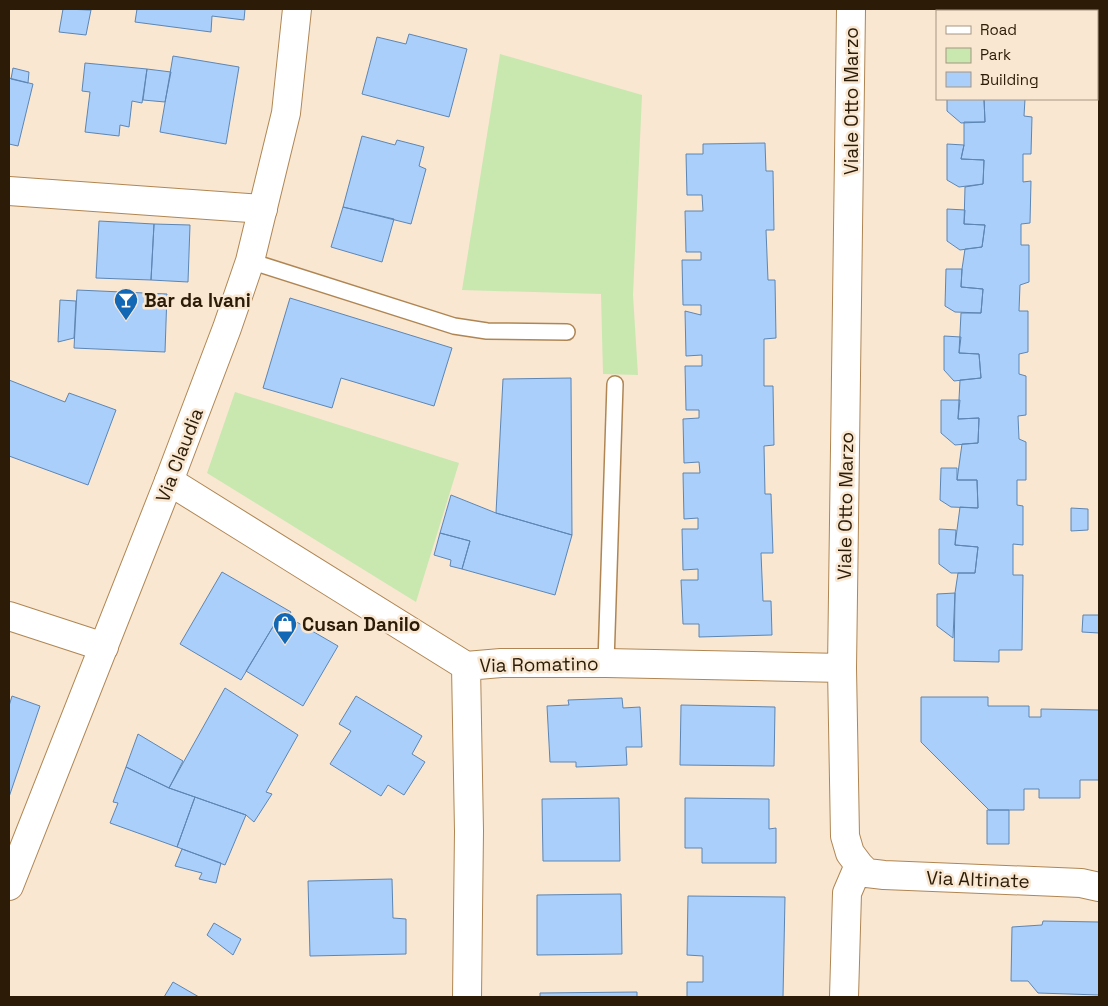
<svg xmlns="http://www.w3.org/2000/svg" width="1108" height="1006" viewBox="0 0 1108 1006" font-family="'Space Grotesk',sans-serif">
	<rect width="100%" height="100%" fill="#f9e7d2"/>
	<path fill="#c8e8b0" d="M500,54l142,41 -9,200 5,80 -35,-1 -2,-80 -139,-4z
		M235,392l224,71 -43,139 -209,-129z"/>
	<path fill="#a9cffa" stroke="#5d86b4" d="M63,9l28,1 -5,25 -27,-3z
		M137,9h108l-1,11 -32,-4 -1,16 -76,-10z
		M968,9h65v2h-65z
		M409,34l58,15 -18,68 -87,-23 15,-57 29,7z
		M173,56l66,11 -13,77 -66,-12z
		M85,63l62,6 -5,34 -10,-2 -3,26 -9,-2 -1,11 -34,-4 5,-40 -8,-1z
		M13,68l16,4 -1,11 -17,-4z
		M147,69l24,3 -6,30 -22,-2z
		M9,78l24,6 -15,62 -9,-2z
		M947,99h37l1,23 -24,1 -14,-12z
		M984,99h41l-1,17 8,1 -1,37h-8v28l8,-1 -1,42 -9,1v21h8v37l-9,3 -1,26h9v41l-9,2v20l7,2v39l-8,1 1,23 7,3v38h-9v25l6,1v39l-10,-1v31h10l-1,75h-23v12l-45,-1 1,-68 3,-20h17l3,-26 -23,-2 5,-38 18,1 -1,-28h-20l5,-36 16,-1 1,-25 -21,1 2,-39 21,-2 -2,-24 -20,-1 2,-40h20l2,-24 -22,-2 1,-18 3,-20 17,-2 3,-22 -21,-1 1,-37 18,-3 1,-24 -23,-1 3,-14v-23h21z
		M362,136l33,9 2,-5 27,7 -5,19 7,3 -15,55 -68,-17z
		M765,143l1,28h7l1,59h-8l2,50h7l1,58 -12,1v47h9l1,59 -10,1 1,48h6l2,59h-12l2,48h8l1,34 -73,2v-13h-16l-2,-44h17v-11l-15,1 -1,-41h16v-11l-14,1 -1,-46h17l-1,-11 -15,1 -1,-44 16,-1v-8h-13l-1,-44h17v-11l-16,1 -1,-45 16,4v-10h-18l-1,-45h19v-8h-15l-1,-41h18l-1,-16h-15l-1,-41h17v-10z
		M947,144l17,1 -3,14 23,1 -1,24 -24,3 -12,-7z
		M343,207l51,12 -12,43 -51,-15z
		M947,209l18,1 -1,14 21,1 -3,22 -22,3 -13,-9z
		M99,221l55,3 -3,56 -55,-2z
		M154,224l36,1 -2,57 -37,-2z
		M946,269h16l-1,18 22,2 -2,24 -26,-1 -10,-6z
		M77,290l90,4 -2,58 -91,-4z
		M290,298l162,50 -18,58 -93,-28 -9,30 -69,-20z
		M60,300l16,1 -2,37 -16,4z
		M944,336l17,1 -2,16 20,1 2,24 -27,3 -10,-11z
		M571,378l1,157 -76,-22 7,-134z
		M9,380l56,22 4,-9 47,17 -28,75 -79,-29z
		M941,400h19l-2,19 21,-1 -1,25 -23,2 -14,-12z
		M941,468h16v12h20l1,28 -27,-1 -11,-7z
		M451,495l45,18 76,22 -17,60 -93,-26 8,-28 -30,-8z
		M1071,508l17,1v21l-17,1z
		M939,529l17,1 -1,15 23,2 -3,26h-24l-12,-9z
		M440,533l30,8 -8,28 -12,-3 1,-6 -17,-5z
		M222,572l69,40 -3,5 -8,-2 -39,65 -61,-36z
		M955,593l-2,45 -16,-12v-32z
		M280,615l8,2 50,29 -35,60 -57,-35z
		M1083,615h16v18l-17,-1z
		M225,688l73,47 -32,57 6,2 -18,28 -8,-7 -77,-27z
		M12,696l28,10 -31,91v-91z
		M356,696l66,40 -10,18 13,8 -21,33 -16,-10 -7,11 -51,-32 21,-33 -12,-7z
		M921,697h67v9h41v11h12v-8l58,1v70h-19v18h-41v-9h-15v21h-35l-68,-68z
		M622,698l1,10 17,-1 2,40h-16l1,18 -51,2v-5h-26l-3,-56 22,-1 -1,-5z
		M681,705l94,2 -1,59 -94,-1z
		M138,734l45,27 -14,27 -43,-21z
		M126,767l43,21 26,9 -18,50 -67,-24 8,-20 -5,-1z
		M195,797l51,18 -21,50 -48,-18z
		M619,798l1,63h-77l-1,-62z
		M685,798l84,1v30l7,-1v35h-74v-15h-17z
		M987,810h22v34h-22z
		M182,849l39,14 -5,20 -17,-4 3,-6 -27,-7z
		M392,879l1,39 13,1v35l-96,2 -2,-75z
		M621,894l1,60 -85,1v-60z
		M688,896l97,1 -2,100h-96v-15h16v-26l-16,-1z
		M1043,921l56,1v73l-61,-2 -10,-12h-17l1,-54 30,-2z
		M214,923l27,16 -8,16 -26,-20z
		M173,982l26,15h-35z
		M637,992v5h-97v-4z"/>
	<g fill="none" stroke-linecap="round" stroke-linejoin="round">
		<g stroke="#af8653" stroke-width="18">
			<path id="service" d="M250,261l204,65 33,5 80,1
				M606,663l9,-279"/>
		</g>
		<g stroke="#af8653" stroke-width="30">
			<path id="minor" d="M9,191l254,18
				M169,481l297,185 35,-3h105l236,5
				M9,616l95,31
				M466,666l3,165 -2,166
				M859,865l8,8 17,2 197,8 18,4
				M844,997l3,-104 12,-28 -9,-12 -5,-17 -3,-168 9,-659"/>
		</g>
		<g stroke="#af8653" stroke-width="30">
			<path id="tertiary" d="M9,886l160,-405 58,-153 23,-67 36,-148 11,-104"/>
		</g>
		<use href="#service" stroke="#fff" stroke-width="15"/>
		<use href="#minor" stroke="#fff" stroke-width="28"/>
		<use href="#tertiary" stroke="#fff" stroke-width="28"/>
	</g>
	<defs>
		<g id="bar-pin" transform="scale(1.25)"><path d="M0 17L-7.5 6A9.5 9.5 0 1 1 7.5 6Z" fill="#1368b6" stroke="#f9e7d2"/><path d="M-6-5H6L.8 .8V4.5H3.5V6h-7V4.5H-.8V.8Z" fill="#fff"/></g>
		<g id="shop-pin" transform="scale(1.25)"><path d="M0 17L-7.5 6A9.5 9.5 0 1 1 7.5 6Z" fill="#1368b6" stroke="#f9e7d2"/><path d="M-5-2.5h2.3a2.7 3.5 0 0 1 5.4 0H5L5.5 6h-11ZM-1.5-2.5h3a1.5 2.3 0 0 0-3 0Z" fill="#fff"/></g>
	</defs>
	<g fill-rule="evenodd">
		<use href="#bar-pin" x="126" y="300"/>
		<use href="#shop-pin" x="285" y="624"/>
	</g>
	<g text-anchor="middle" stroke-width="5" stroke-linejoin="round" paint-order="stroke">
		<g font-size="19" fill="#2c1c07" stroke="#f9e7d2">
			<text transform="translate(851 101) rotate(-90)" y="7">Viale Otto Marzo</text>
			<text transform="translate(179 455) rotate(-69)" y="7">Via Claudia</text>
			<text transform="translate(845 506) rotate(-89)" y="7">Viale Otto Marzo</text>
			<text transform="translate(539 664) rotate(-1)" y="7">Via Romatino</text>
			<text transform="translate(978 879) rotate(2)" y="7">Via Altinate</text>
		</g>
		<g font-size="19" font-weight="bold" fill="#2c1c07" stroke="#f9e7d2" text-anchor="start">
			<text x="144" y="307">Bar da Ivani</text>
			<text x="302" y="631">Cusan Danilo</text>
		</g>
	</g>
	<rect width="1108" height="1006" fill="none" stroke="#2c1c07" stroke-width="20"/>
	<rect x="936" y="10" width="162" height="90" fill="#f9e7d2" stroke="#a79681"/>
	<rect x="946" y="26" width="25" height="8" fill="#ffffff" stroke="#a79681"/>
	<text x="980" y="35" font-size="15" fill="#2c1c07">Road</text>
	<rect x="946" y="48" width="25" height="15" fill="#c8e8b0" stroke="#a79681"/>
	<text x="980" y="60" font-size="15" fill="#2c1c07">Park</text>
	<rect x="946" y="72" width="25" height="15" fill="#a9cffa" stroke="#a79681"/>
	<text x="980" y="85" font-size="15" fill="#2c1c07">Building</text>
</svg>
